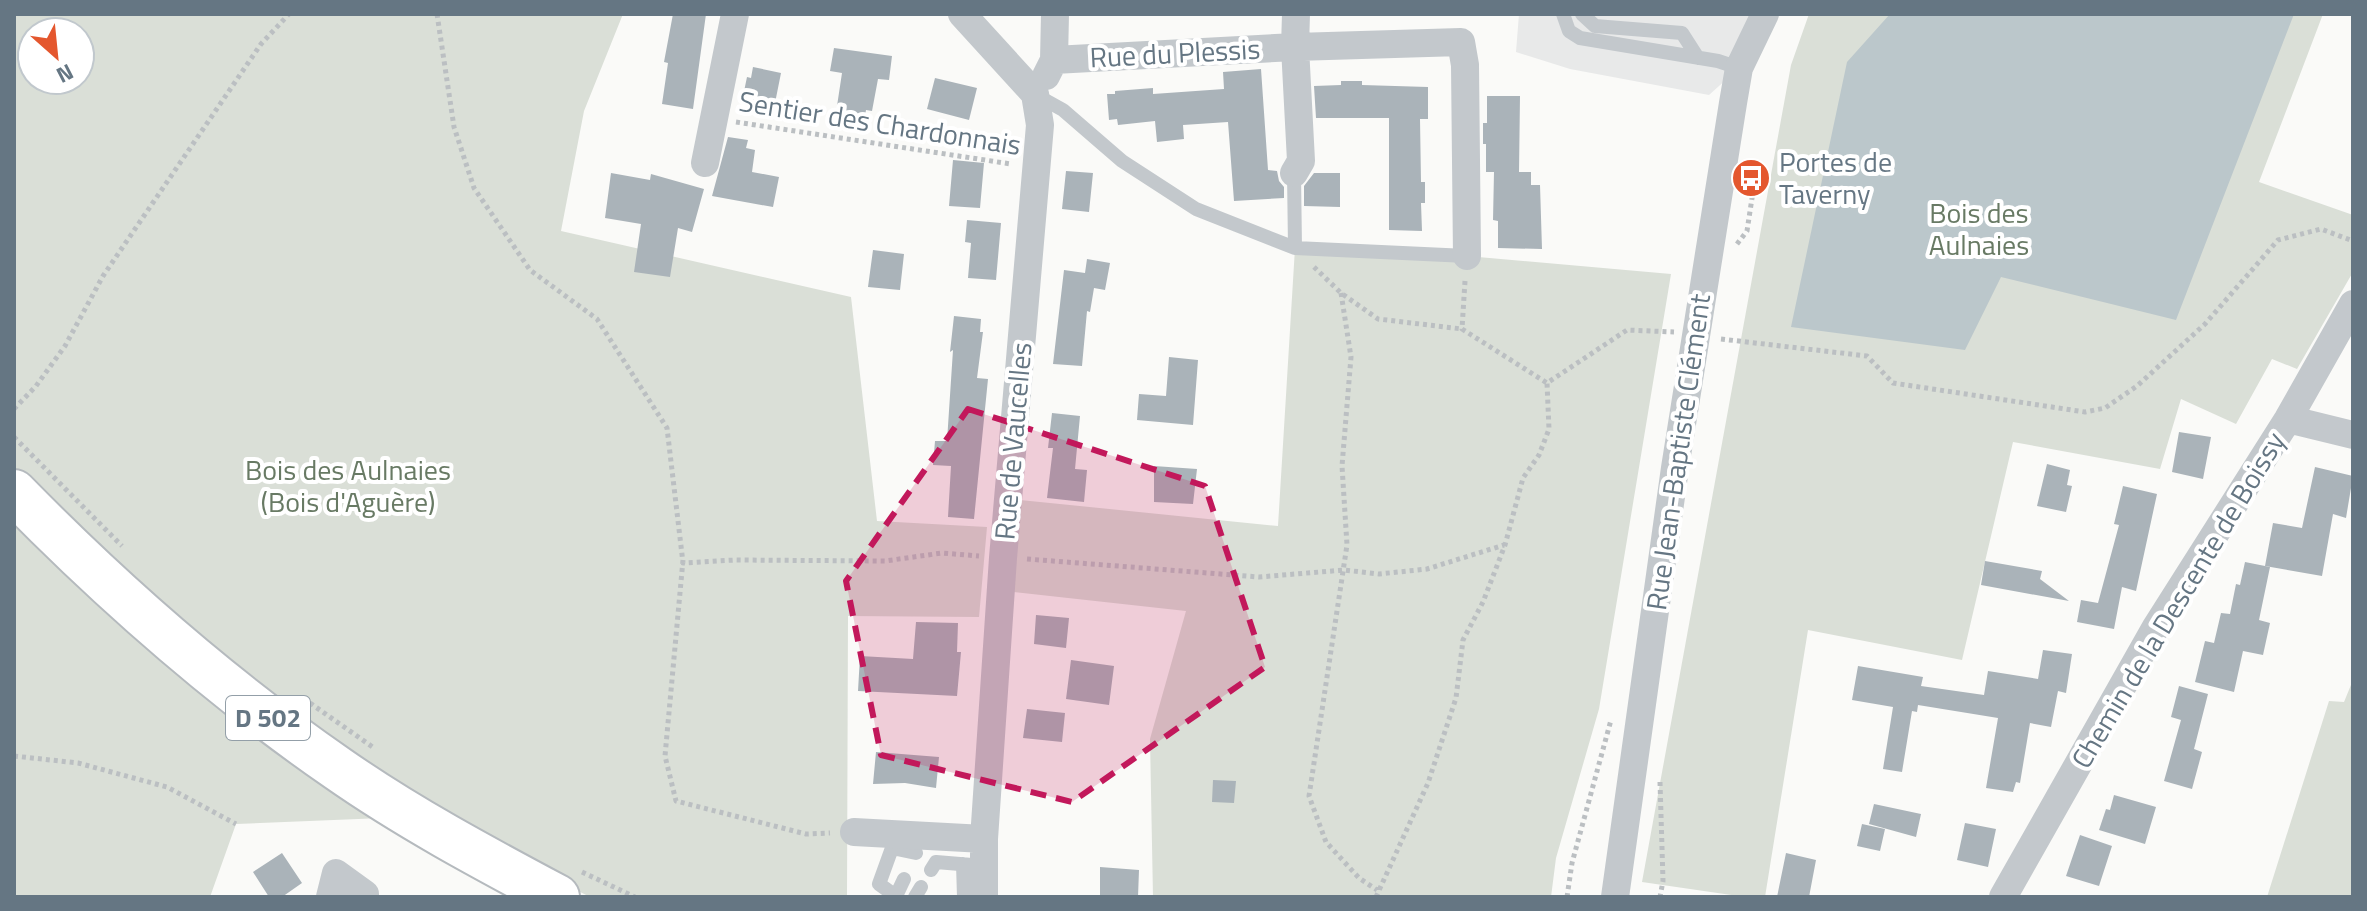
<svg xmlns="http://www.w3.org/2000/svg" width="2367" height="911" viewBox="0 0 2367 911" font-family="'Titillium Web',sans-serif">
	<rect width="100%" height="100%" fill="#fafaf8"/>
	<path fill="#e8e9e9" d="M1519,14h246l-26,54 -30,27 -139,-26 -54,-17z"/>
	<path fill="#dadfd7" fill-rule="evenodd" d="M14,14h609l-39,97 -23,120 290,66 26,224 110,6 -8,90 -131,-1 -1,281h-257l-158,-81 -196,8 -26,73h-196zM32,32h48v48h-48z
		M1809,14h514l-64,168 94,33v57l-56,97 -25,-10 -36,65 -55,-25 -21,70 -147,-27 -51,218 -154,-30 -43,267h-20l-103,-15 149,-817z
		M1295,248l172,8 204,18 -72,435 -43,149 -5,39h-398l-3,-158 36,-128 -172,-19 6,-92 258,26z
		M2353,680v217h-86l62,-196 15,1z"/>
	<path fill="#bbc7cb" d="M1890,14h404l-118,306 -175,-43 -36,73 -174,-23 56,-265z"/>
	<path fill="#aab3b9" d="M673,14h33l-13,95 -31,-5 6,-41 -4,-1z
		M834,48l58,8 -3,24 -11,-1 -6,32 -6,-1 -3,18 -19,-4 1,-17 -8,-1 5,-33 -12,-2z
		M753,67l28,6 -7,35 -32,-7 5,-24 4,1z
		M1261,69l7,101 9,1 2,10 5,6v11l-50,3 -6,-79 -45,3 1,14 -27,3 -2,-21 -37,4 -1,-6 -8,1 -2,-26h8v-3l38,-3v6l71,-5 -1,-17z
		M935,78l42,10 -8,32 -42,-11z
		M1341,81h21v4l66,2v32h-8l1,63h4v21h-4l1,28 -33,-1v-112h-73l-2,-32 27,-1z
		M1487,96h33l-1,76h12v13h9l2,64 -44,-1v-27l-5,-1 1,-48h-8v-28h-3v-21h4z
		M728,137l20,3 -2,8 9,2 -3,22 27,5 -6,30 -61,-11z
		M953,160l31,3 -4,45 -31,-2z
		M1066,171l27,2 -4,39 -27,-3z
		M611,173l39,7 1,-6 53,15 -12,43 -14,-4 -8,49 -36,-5 7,-48 -36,-6z
		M1314,173h26v34l-36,-1v-20z
		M967,220l34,3 -5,57 -28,-2 3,-35 -6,-1z
		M873,250l31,4 -4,36 -32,-3z
		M1087,259l23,4 -5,27 -11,-2 -4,24 -3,-1 -5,55 -29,-2 11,-94 21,3z
		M954,316l27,3 -1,13h3l-6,46 11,1 -14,140 -26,-2 3,-51 -18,-1 2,-24h12l6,-91 -3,2z
		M1169,357l29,3 -5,65 -56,-5 2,-26 27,2z
		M1052,413l28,3 -5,53 12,1 -3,32 -37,-4 6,-50h-5z
		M2179,432l32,5 -8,42 -31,-7z
		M2047,464l23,6 -3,15 5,1 -6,26 -29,-6z
		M1154,466l43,3 -4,35 -39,-2z
		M2315,467l38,9 -7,42 -13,-4 -11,62 -57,-10 8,-43 29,5z
		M2123,486l34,8 -21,97 -14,-4 -8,42 -37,-7 4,-22 17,3 21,-78 -5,-1z
		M1985,561l57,10 -2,8 29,22 -88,-16z
		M2245,562l25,5 -11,53 11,3 -7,32 -20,-4 -9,41 -39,-10 10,-41 9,2 7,-30 9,1 6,-30 4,1z
		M1036,615l33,3 -3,30 -32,-4z
		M916,622l42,1 -1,29h4l-4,44 -99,-5 2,-35 53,3z
		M2043,650l29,4 -6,39 -8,-2 -7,36 -21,-4 -10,60 -4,-1 -3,10 -27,-4 12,-70 -80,-13 -1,7 -5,-1 -10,61 -19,-3 10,-62 -41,-7 6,-34 65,11 -2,9 63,9 4,-24 50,8z
		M1071,660l43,6 -5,39 -43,-6z
		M2179,686l29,8 -14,55 8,3 -10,37 -28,-8 17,-61 -10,-3z
		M1027,709l38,4 -3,29 -39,-4z
		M876,752l63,5 -3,31 -31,-5 -32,1z
		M1213,780l23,1 -2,22 -22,-1z
		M2114,795l42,12 -11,37 -46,-14 7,-21 4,1z
		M1874,804l47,10 -5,23 -47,-13z
		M1965,823l31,6 -8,38 -31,-7z
		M1862,824l23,5 -5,22 -23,-5z
		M2080,835l32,11 -13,40 -33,-10z
		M282,853l20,30 -20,14h-13l-16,-25z
		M1786,853l30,7 -7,37h-32z
		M1100,867l39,3 -1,27h-38z"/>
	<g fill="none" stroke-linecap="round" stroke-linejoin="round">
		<g stroke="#b5babe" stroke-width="48">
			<path id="primary" d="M14,492c100,102 206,195 323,276 70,49 145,89 220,129"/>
		</g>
		<path stroke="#bbbfc2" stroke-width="5" stroke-dasharray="4 4" stroke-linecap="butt" d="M437,14l17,113 20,61 56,82 67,49 70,109 16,135 52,-3 150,1 57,-8 37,3
			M736,122l275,42
			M1737,244l10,-13 9,-59 -5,-9
			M1314,267l27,26 37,26 84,10
			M1465,281l-3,48 85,54
			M1341,293l10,64 -9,109 5,79 -38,251 17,46 33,36 18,12
			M1721,339l146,17 26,27 192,29 20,-4 32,-22 68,-62 73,-84 43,-11 32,12
			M14,409l22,-23 29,-40 38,-70 158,-232 28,-30
			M14,437l108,109
			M1027,559l232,18 85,-7 35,4 48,-5 77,-24
			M683,560l-18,196 11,45 130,33 24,-1
			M310,703l64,45
			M14,756l64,7 89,24 69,37
			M1660,782l3,99 -3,16
			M582,872l53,25
			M1376,897l52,-114 28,-85 7,-58 20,-38 22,-57 18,-67 16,-23 10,-26 -2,-46 80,-53 47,2
			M1567,897l5,-34 39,-143"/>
		<path stroke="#c3c8cc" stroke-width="14" d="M1563,14l6,17 11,7 138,23 21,7
			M1582,14l13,12 87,7 16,25
			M1036,95l27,15 59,51 74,48 99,39 172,8
			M1294,173l1,75
			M963,864l1,33
			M931,870l5,-8 48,4
			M896,896l8,-17
			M897,897l-18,-13 13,-36 24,5
			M915,897l6,-10"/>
		<path stroke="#c3c8cc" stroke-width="28" d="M962,14l73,80 5,31 -37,433 -19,281v58
			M1054,60l241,-13 166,-5 4,23 2,191
			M1046,76l8,-16 1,-46
			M705,163l30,-149
			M1294,173l7,-12 -6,-114 1,-33
			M2288,419l65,16
			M854,832l130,7
			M330,897l6,-24 29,21v3
			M1615,897l60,-429 58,-365 6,-35 26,-54
			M2003,897l153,-270 132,-208 65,-115"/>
		<use href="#primary" stroke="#fff" stroke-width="44"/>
	</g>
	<path fill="#c2185b" fill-opacity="0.2" stroke="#c2185b" stroke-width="6" stroke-dasharray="16 10" stroke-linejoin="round" d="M968,409l237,77 60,181 -193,135 -191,-47 -35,-174z"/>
	<defs>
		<g id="bus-disc" transform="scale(2)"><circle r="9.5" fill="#e4572e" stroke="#fff"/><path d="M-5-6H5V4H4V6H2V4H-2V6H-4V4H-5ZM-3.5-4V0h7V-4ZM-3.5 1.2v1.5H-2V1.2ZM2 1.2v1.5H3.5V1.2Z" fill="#fff"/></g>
	</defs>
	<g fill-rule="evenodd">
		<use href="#bus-disc" x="1751" y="178"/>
	</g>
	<g text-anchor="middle" stroke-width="8" stroke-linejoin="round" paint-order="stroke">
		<rect fill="#fff" stroke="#939fa8" stroke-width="2" x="226" y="696" width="84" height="44" rx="6"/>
		<g font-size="26" font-weight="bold" fill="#657683">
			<text x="268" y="727">D 502</text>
		</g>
		<g font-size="28" fill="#657683" stroke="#fff">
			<text transform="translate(1175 53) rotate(-3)" y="10">Rue du Plessis</text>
			<text transform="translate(880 123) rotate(9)" y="10">Sentier des Chardonnais</text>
			<text transform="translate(1013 441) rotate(-85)" y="10">Rue de Vaucelles</text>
			<text transform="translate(1678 452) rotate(-82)" y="10">Rue Jean-Baptiste Clément</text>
			<text transform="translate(2178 600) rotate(-59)" y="10">Chemin de la Descente de Boissy</text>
		</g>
		<g font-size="28" fill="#657683" stroke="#fff" text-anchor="start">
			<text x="1779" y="172">Portes de<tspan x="1779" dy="32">Taverny</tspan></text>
		</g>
		<g font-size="28" fill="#687a64" stroke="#fff">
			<text x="1979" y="223">Bois des<tspan x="1979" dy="32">Aulnaies</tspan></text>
			<text x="348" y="480">Bois des Aulnaies<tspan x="348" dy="32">(Bois d'Aguère)</tspan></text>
		</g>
	</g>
	<rect width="2367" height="911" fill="none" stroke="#657683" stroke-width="32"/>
	<g transform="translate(56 56) rotate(153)"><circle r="38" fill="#ffffff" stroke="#c1c8cd" stroke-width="2"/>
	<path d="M0-6L14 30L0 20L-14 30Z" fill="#e4572e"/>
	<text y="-12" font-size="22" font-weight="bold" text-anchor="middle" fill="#657683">N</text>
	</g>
</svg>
